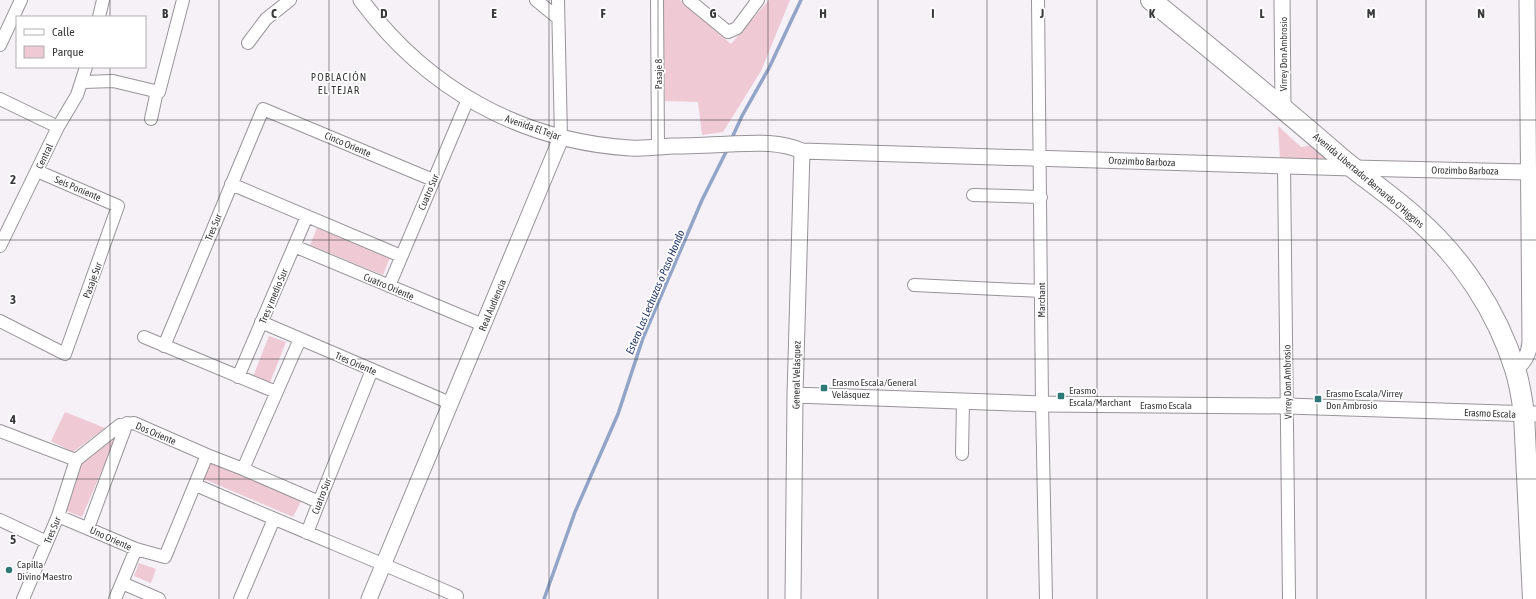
<svg xmlns="http://www.w3.org/2000/svg" width="1536" height="599" viewBox="0 0 1536 599" font-family="'Asap Condensed',sans-serif">
	<rect width="100%" height="100%" fill="#f5f1f7"/>
	<path fill="#efc9d3" d="M663,0h17l51,44 38,-44h21l-29,71 -38,61 -21,3 -4,-33 -33,-1z
		M1278,126l23,21 12,-2 17,14h-50z
		M317,228l73,30 -7,17 -73,-30z
		M269,336l17,6 -17,43 -17,-6z
		M65,412l40,16 -32,24 -22,-11z
		M116,437l-34,80 -20,-8 18,-44z
		M209,461l92,40 -8,16 -91,-39z
		M139,563l17,6 -5,14 -17,-7z"/>
	<g fill="none" stroke-linecap="round" stroke-linejoin="round">
		<path stroke="#93a4c9" stroke-width="3.5" d="M731,140l11,-24 27,-48 32,-68
			M544,599l31,-87 43,-98 25,-76 59,-138 26,-52"/>
		<g stroke="#989499" stroke-width="14">
			<path id="minor" d="M536,0l22,18
				M558,0l3,138
				M657,0l1,147
				M689,0l39,32 9,-4 21,-28
				M1038,0l4,404 4,195
				M99,17l4,-17
				M248,43l18,-24 24,-19
				M0,45l21,-45
				M83,82l30,-1 46,11 24,-92
				M0,99l58,28
				M151,119l6,-28
				M1284,166l5,433
				M231,184l170,72
				M973,195l68,2
				M0,246l58,-119 19,-32 9,-28
				M294,246l189,79
				M914,285l127,6
				M389,286l79,-187
				M0,321l65,33 53,-148 -81,-35
				M261,322l189,81
				M144,337l132,55
				M164,346l99,-237 170,71
				M238,377l69,-161
				M0,431l76,29
				M962,454l1,-54
				M76,460l44,-35 14,-2 73,32 36,14 76,33
				M243,469l57,-130
				M196,485c86,38 174,73 261,111l-1,3
				M58,516l78,33 29,8 42,-102
				M0,520l47,22
				M88,528l39,-105
				M307,533l12,-31 53,-132
				M122,583l37,16
				M23,599l35,-83 18,-56
				M115,599l21,-50
				M240,599l34,-80"/>
		</g>
		<g stroke="#989499" stroke-width="17">
			<path id="tertiary" d="M361,0c65,88 159,141 269,148 14,1 29,-1 43,-2 19,0 38,-1 57,-2 24,-1 49,-3 72,7l551,17 176,4
				M1282,0l1,107
				M1515,369c10,-7 14,-15 15,-27l-3,-342
				M795,395l247,9 245,2 249,8
				M369,599l192,-461
				M793,599l2,-204 7,-244"/>
		</g>
		<g stroke="#989499" stroke-width="22">
			<path id="primary" d="M1151,0c64,52 128,104 191,159 24,20 50,37 73,58 46,40 82,94 100,152 5,15 7,30 9,45l9,185"/>
		</g>
		<use href="#minor" stroke="#fff" stroke-width="12"/>
		<use href="#tertiary" stroke="#fff" stroke-width="15"/>
		<use href="#primary" stroke="#fff" stroke-width="20"/>
	</g>
	<path fill="none" stroke="#39383a" stroke-width="1" stroke-opacity="0.55" d="M110,0v17M219,0v599M329,0v599M439,0v599M549,0v599M658,0v599M768,0v599M878,0v599M987,0v599M1097,0v599M1207,0v599M1317,0v599M1426,0v599M110,67v532M0,120h1536M0,240h1536M0,359h1536M0,479h1536"/>
	<g fill="#2e7878" stroke="#fff" stroke-width="1.5">
		<rect x="820" y="384" width="8" height="8" rx="2"/>
		<rect x="1057" y="392" width="8" height="8" rx="2"/>
		<rect x="1314" y="395" width="8" height="8" rx="2"/>
		<circle cx="9" cy="570" r="4"/>
	</g>
	<g text-anchor="middle" stroke-width="3.5" stroke-linejoin="round" paint-order="stroke">
		<g font-size="10" fill="#39383a" stroke="#fff">
			<text transform="translate(1283 54) rotate(-90)" y="4">Virrey Don Ambrosio</text>
			<text transform="translate(658 74) rotate(-90)" y="4">Pasaje 8</text>
			<text transform="translate(533 127) rotate(19)" y="4">Avenida El Tejar</text>
			<text transform="translate(348 144) rotate(23)" y="4">Cinco Oriente</text>
			<text transform="translate(44 156) rotate(-64)" y="4">Central</text>
			<text transform="translate(1142 161) rotate(2)" y="4">Orozimbo Barboza</text>
			<text transform="translate(1465 170) rotate(1)" y="4">Orozimbo Barboza</text>
			<text transform="translate(1369 180) rotate(40)" y="4">Avenida Libertador Bernardo O'Higgins</text>
			<text transform="translate(78 188) rotate(23)" y="4">Seis Poniente</text>
			<text transform="translate(428 192) rotate(-67)" y="4">Cuatro Sur</text>
			<text transform="translate(213 227) rotate(-67)" y="4">Tres Sur</text>
			<text transform="translate(92 280) rotate(-70)" y="4">Pasaje Sur</text>
			<text transform="translate(389 286) rotate(23)" y="4">Cuatro Oriente</text>
			<text transform="translate(273 296) rotate(-67)" y="4">Tres y medio Sur</text>
			<text transform="translate(1041 300) rotate(-90)" y="4">Marchant</text>
			<text transform="translate(492 305) rotate(-67)" y="4">Real Audiencia</text>
			<text transform="translate(356 363) rotate(23)" y="4">Tres Oriente</text>
			<text transform="translate(796 375) rotate(-89)" y="4">General Velásquez</text>
			<text transform="translate(1287 382) rotate(-91)" y="4">Virrey Don Ambrosio</text>
			<text x="1166" y="409">Erasmo Escala</text>
			<text transform="translate(1490 413) rotate(2)" y="4">Erasmo Escala</text>
			<text transform="translate(156 433) rotate(23)" y="4">Dos Oriente</text>
			<text transform="translate(321 496) rotate(-69)" y="4">Cuatro Sur</text>
			<text transform="translate(52 530) rotate(-67)" y="4">Tres Sur</text>
			<text transform="translate(111 538) rotate(24)" y="4">Uno Oriente</text>
		</g>
		<g font-size="10" fill="#39383a" stroke="#fff" text-anchor="start">
			<text x="832" y="386">Erasmo Escala/General<tspan x="832" dy="12">Velásquez</tspan></text>
			<text x="1069" y="394">Erasmo<tspan x="1069" dy="12">Escala/Marchant</tspan></text>
			<text x="1326" y="397">Erasmo Escala/Virrey<tspan x="1326" dy="12">Don Ambrosio</tspan></text>
			<text x="17" y="568">Capilla<tspan x="17" dy="12">Divino Maestro</tspan></text>
		</g>
		<g font-size="11" letter-spacing="1" fill="#39383a" stroke="#fff">
			<text x="339" y="81">POBLACIÓN<tspan x="339" dy="13">EL TEJAR</tspan></text>
		</g>
		<g font-size="11" font-style="italic" fill="#223565" stroke="#fff">
			<text transform="translate(655 292) rotate(-67)" y="4">Estero Las Lechuzas o Paso Hondo</text>
		</g>
	</g>
	<g font-size="13" text-anchor="middle" font-weight="bold" fill="#39383a" stroke="#fff" stroke-width="3.5" stroke-linejoin="round" paint-order="stroke">
		<text x="165" y="18">B</text>
		<text x="274" y="18">C</text>
		<text x="384" y="18">D</text>
		<text x="494" y="18">E</text>
		<text x="603" y="18">F</text>
		<text x="713" y="18">G</text>
		<text x="823" y="18">H</text>
		<text x="933" y="18">I</text>
		<text x="1042" y="18">J</text>
		<text x="1152" y="18">K</text>
		<text x="1262" y="18">L</text>
		<text x="1371" y="18">M</text>
		<text x="1481" y="18">N</text>
		<text x="13" y="184">2</text>
		<text x="13" y="304">3</text>
		<text x="13" y="424">4</text>
		<text x="13" y="544">5</text>
	</g>
	<rect x="16" y="16" width="130" height="52" fill="#ffffff" stroke="#b0afb0"/>
	<rect x="24" y="29" width="20" height="6" fill="#ffffff" stroke="#b0afb0"/>
	<text x="52" y="36" font-size="12" fill="#39383a">Calle</text>
	<rect x="24" y="46" width="20" height="12" fill="#efc9d3" stroke="#b0afb0"/>
	<text x="52" y="56" font-size="12" fill="#39383a">Parque</text>
</svg>
